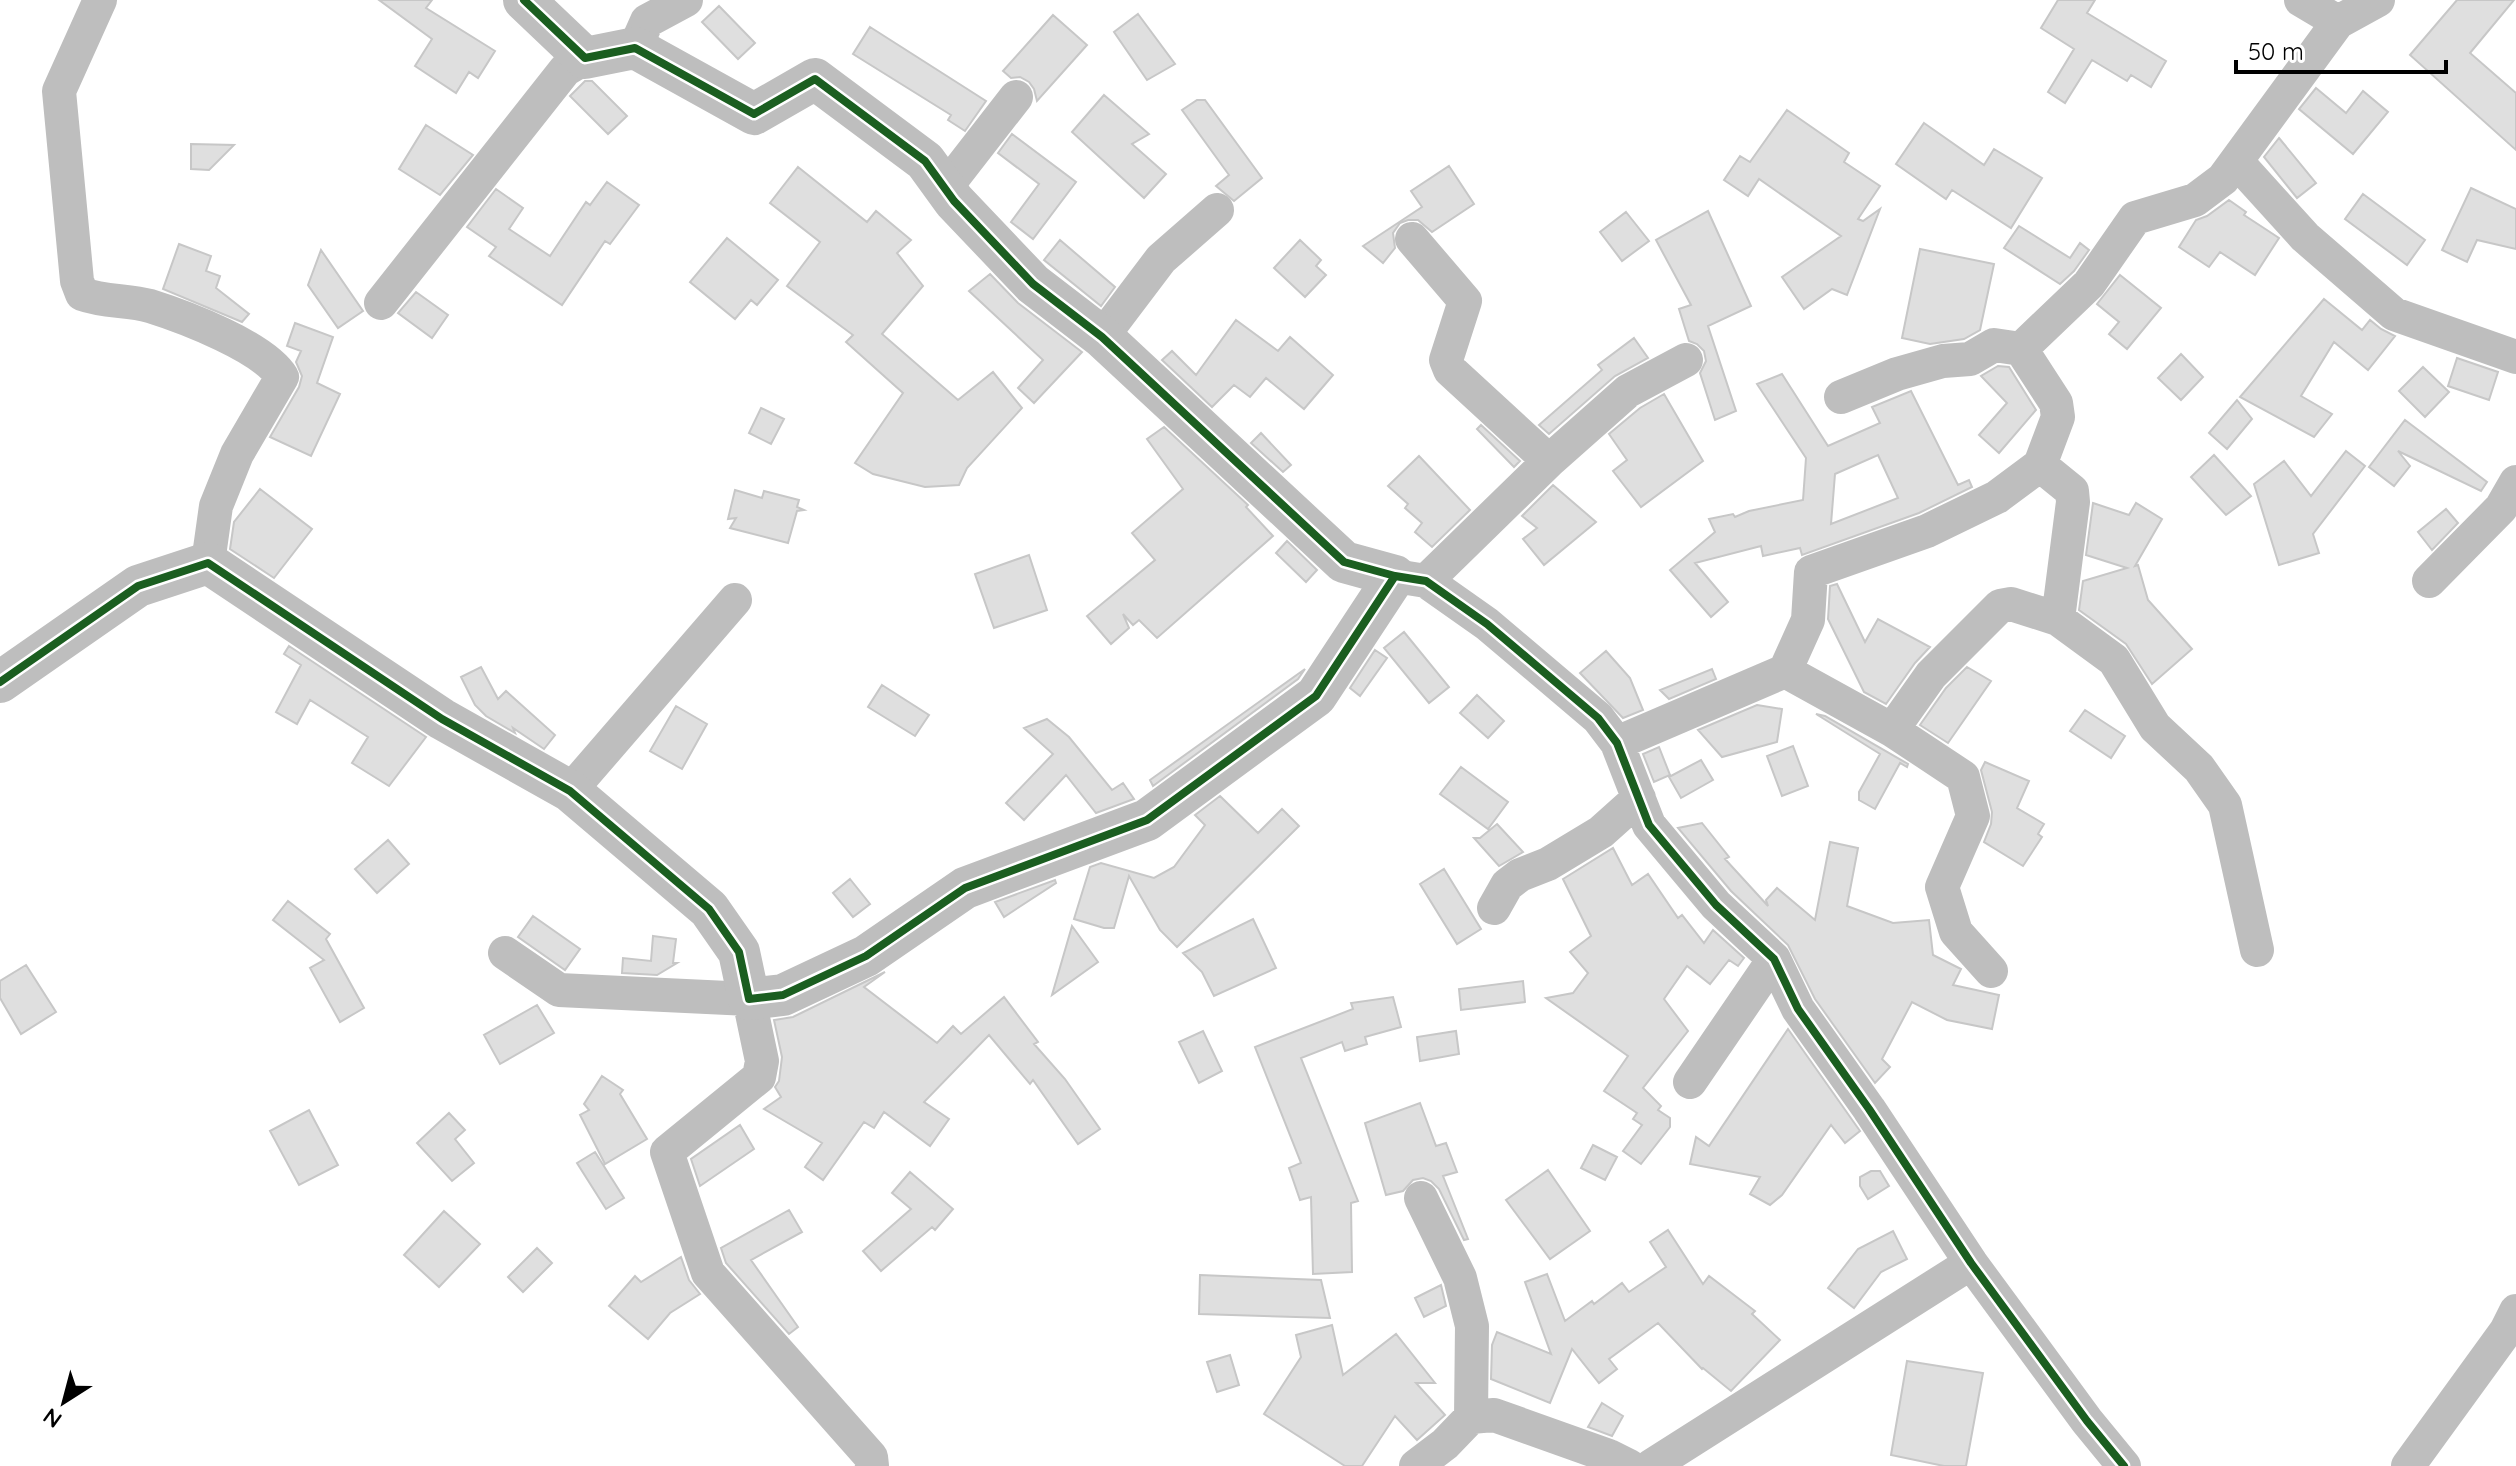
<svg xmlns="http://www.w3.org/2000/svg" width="2516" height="1466" viewBox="0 0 2516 1466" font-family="Quicksand,sans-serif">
	<rect width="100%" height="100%" fill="#fff"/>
	<path fill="#dfdfdf" stroke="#c7c7c7" stroke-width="2" fill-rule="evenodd" d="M379,0h53l-6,8 69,43 -17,27 -9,-6 -13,21 -41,-27 17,-27z
		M2058,0h37l-8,13 79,48 -15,26 -20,-12 -4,6 -35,-21 -27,43 -17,-11 26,-43 -33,-21z
		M2457,0h57l-44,53 46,40v57l-106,-95z
		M719,6l36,37 -17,16 -36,-37z
		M1138,14l37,50 -28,16 -33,-48z
		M1053,15l34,30 -50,56 -3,-12 -5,-7 -9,-5 -9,1 -8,-7z
		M870,27l116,74 -21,30 -17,-11 3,-5 -98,-61z
		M585,81h7l35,35 -19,18 -38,-38z
		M2316,88l30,25 17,-22 25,21 -35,42 -54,-45z
		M1104,95l45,39 -17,10 34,30 -22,24 -72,-66z
		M1197,100h8l57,78 -28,23 -18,-15 13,-11 -47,-65z
		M1787,110l62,43 -5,9 36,24 -22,33 5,2 17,-12 -33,86 -15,-6 -28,20 -22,-32 59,-41 -82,-57 -11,17 -24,-16 16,-24 10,6z
		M1924,123l60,42 10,-16 48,29 -31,50 -59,-38 -6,9 -50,-35z
		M426,125l47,30 -33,40 -41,-26z
		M1012,134l64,48 -43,57 -22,-17 28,-38 -41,-31z
		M2279,138l37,45 -19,15 -33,-41z
		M191,144l43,1 -25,25 -18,-1z
		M1449,166l25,38 -42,28 -14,-12h-10l-8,3 -7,10 2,15 -12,15 -20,-17 59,-39 -11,-16z
		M798,167l69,55 9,-11 35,29 -14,13 26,33 -41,48 76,66 35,-28 29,36 -55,60 -8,17 -34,2 -52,-13 -18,-11 48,-70 -57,-51 7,-7 -66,-49 33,-44 -50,-39z
		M607,182l32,23 -29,39 -5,-3 -43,64 -73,-49 7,-9 -29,-20 29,-38 27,19 -14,21 41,27 36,-54 4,3z
		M2471,188l45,21v40l-39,-9 -10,22 -25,-12z
		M2363,194l62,46 -18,25 -62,-46z
		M2229,200l17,12 -2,3 35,23 -24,37 -35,-23 -11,15 -30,-20 17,-27 11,-4z
		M1708,211l43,95 -43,20 28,85 -21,9 -15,-47 6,-12 -2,-10 -7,-7 -8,-3 -10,-32 12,-4 -35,-65z
		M1626,212l23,29 -27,20 -22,-29z
		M2019,226l51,32 10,-15 9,7 -15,21 -14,13 -56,-36z
		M727,238l51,42 -21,25 -6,-5 -16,19 -45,-37z
		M1060,240l55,47 -14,19 -57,-46z
		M1300,240l21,20 -5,6 10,9 -21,22 -31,-29z
		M179,244l32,12 -5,15 14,5 -4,12 33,26 -7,8 -79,-33z
		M1920,249l74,15 -14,66 -16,9 -34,5 -28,-6z
		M321,250l42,61 -25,17 -30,-43z
		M990,274l28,29 64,49 -48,51 -16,-15 25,-28 -74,-69z
		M2120,275l41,33 -34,41 -18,-15 10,-12 -22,-18z
		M416,292l32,23 -16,23 -34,-25z
		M2324,299l38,31 8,-10 11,9 14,7 -27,34 -34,-28 -33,54 31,18 -18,23 -74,-40z
		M1236,320l42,31 12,-14 43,38 -29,34 -38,-31 -16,19 -16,-12 -22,22 -50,-47 10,-9 24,24z
		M295,323l38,14 -16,46 23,11 -29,62 -41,-19 29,-50 3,-11 -6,-14 5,-11 -14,-5z
		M1634,338l14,20 -33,18 -66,58 -10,-9 63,-55 -4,-5z
		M2181,354l22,23 -22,23 -23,-22z
		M2457,358l41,14 -9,28 -41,-14z
		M1998,366l11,1 27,43 -37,43 -20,-18 28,-32 -26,-27z
		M2423,367l26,25 -24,25 -26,-26z
		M1782,374l46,72 52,-23 -8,-16 39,-16 47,94 11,-5 3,7 -53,26 -117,42 -2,-7 -37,8 -2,-10 -66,17 33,39 -17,15 -41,-47 45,-38 -6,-13 24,-5 2,3 14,-6 54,-11 3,-42 -49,-74zM1878,455l20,43 -67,26 4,-50z
		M1664,394l39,67 -62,46 -28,-36 14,-11 -18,-26 31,-26z
		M2237,400l15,19 -25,30 -18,-16z
		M761,408l23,11 -13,25 -22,-11z
		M2405,420l82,62 -6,9 -83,-40 12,15 -16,20 -25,-19z
		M1481,425l39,36 -6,6 -37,-38z
		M1164,427l84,78 -2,2 27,29 -116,102 -18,-18 -6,5 -10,-11 6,14 -18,16 -24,-28 68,-56 -23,-27 51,-44 -36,-50z
		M1261,433l30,32 -8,7 -32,-29z
		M2346,451l19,15 -52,68 6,19 -40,12 -25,-81 30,-23 27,35z
		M2214,455l37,41 -25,19 -35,-38z
		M1419,456l51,54 -38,37 -17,-15 7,-9 -17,-15 3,-4 -20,-18z
		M1553,485l43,37 -52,43 -21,-26 14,-11 -15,-12z
		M260,489l52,40 -38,49 -44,-29 4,-27z
		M735,490l27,8 2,-7 35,9 -2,7 7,3 -7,1 -9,32 -58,-15 6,-10 -8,1z
		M2093,503l36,12 7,-12 26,16 -27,47 3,-1 10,35 44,49 -40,35 -26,-40 -47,-34 4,-29 44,-13 -41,-13z
		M2446,509l12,14 -26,27 -14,-18z
		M1287,541l30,29 -11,12 -30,-29z
		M1029,555l18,55 -53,18 -19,-54z
		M1837,584l28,58 13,-23 52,28 -15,16 -29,41 -22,-12 -36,-73 2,-33z
		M1404,632l45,55 -20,16 -45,-55z
		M289,646l137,91 -37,49 -37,-23 16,-26 -58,-37 -13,24 -21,-12 25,-47 -17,-11z
		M1375,650l12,8 -27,38 -10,-8z
		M1606,651l24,27 13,32 -20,8 -43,-45z
		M481,667l17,32 8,-8 49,44 -11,14 -31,-21 2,5 -29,-17 -11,-11 -14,-28z
		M1967,667l24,14 -43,62 -28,-18 26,-37z
		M1305,669l-7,10 -145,107 -3,-6z
		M1712,669l4,10 -47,20 -9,-9z
		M882,685l47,30 -14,21 -47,-29z
		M1477,695l27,26 -16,17 -28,-25z
		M1757,705l25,4 -5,33 -55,15 -24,-27z
		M676,706l31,18 -25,45 -32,-18z
		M2085,710l40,26 -14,22 -41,-27z
		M1816,714l9,2 83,48 -1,3 -7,-4 -25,46 -16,-9v-8l21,-38z
		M1047,719l22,18 43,53 11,-7 11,16 -38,14 -30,-38 -42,45 -18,-17 47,-49 -29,-26z
		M1793,746l15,40 -26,10 -15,-40z
		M1659,747l11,28 -16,7 -11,-28z
		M1701,760l12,20 -32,18 -12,-21z
		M1985,762l44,19 -12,27 27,16 -6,10 4,3 -19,29 -39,-24 7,-18 1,-12 -11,-42z
		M1461,767l47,35 -20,27 -48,-35z
		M1220,796l38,37 24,-24 17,17 -122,121 -17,-17 -31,-54 -15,52h-10l-30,-9 16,-52 11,-4 53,15 20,-11 31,-42 -10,-10z
		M1702,823l27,34 -4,2 43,47 -2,-6 11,-12 38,32 15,-78 28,6 -11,58 46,17 36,-3 4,35 28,14 -8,16 46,10 -7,34 -45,-9 -35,-18 -30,57 8,8 -15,16 -60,-84 -27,-54 -57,-54 -53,-63z
		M1497,824l26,28 -24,14 -25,-28h6z
		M388,840l21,24 -32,29 -22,-24z
		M1613,848l19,37 16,-11 30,44 4,-3 22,28 9,-13 31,28 -6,8 -9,-6 -19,24 -23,-18 -23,33 24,32 -45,57 18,18 -3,4 12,8v9l-29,37 -18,-13 19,-26 -9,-6 4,-6 -33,-22 24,-35 -82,-58 27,-5 15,-20 -18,-21 21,-16 -28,-57z
		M1444,869l37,60 -24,15 -37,-60z
		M850,879l20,25 -17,13 -20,-24z
		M1055,880l1,3 -52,34 -9,-15z
		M288,901l42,33 -4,5 38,69 -24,14 -30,-54 14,-8 -51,-40z
		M533,916l47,33 -15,21 -47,-33z
		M1253,919l23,49 -62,28 -12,-24 -19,-19z
		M1072,926l26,36 -46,33z
		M653,936l23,3 -3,24h4l-20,12 -35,-2 1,-15 28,3z
		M26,965l30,47 -35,22 -21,-36v-17z
		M885,972l-21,15 73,56 16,-17 8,8 43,-37 34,45 -4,2 31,35 35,50 -22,15 -45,-64 -3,4 -41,-49 -65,67 25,17 -19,27 -46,-34 -10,16 -10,-6 -41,58 -18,-13 17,-24 -58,-34 17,-12 -6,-10 4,-6 3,-24 -8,-37 19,-3z
		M1523,981l2,21 -64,8 -2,-21z
		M1393,997l8,30 -36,10 2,7 -22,7 -3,-9 -41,16 57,143 -7,2 1,69 -39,2 -2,-77 -11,3 -11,-32 12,-5 -46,-116 98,-38 -2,-6z
		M537,1005l17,28 -54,31 -16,-29z
		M1788,1029l72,102 -15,12 -14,-18 -49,70 -12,10 -20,-11 10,-17 -70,-13 6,-27 13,9z
		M1203,1031l19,40 -23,12 -20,-41z
		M1456,1031l3,23 -39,7 -3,-24z
		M602,1076l21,14 -3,4 27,45 -42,25 -25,-49 9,-5 -5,-6z
		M1420,1103l16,43 10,-3 11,29 -14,4 25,63 -4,1 -25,-51 -8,-8 -8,-3 -10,2 -10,11 -17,4 -21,-72z
		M309,1110l29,55 -39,20 -29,-54z
		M449,1113l16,17 -10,9 19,24 -22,18 -35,-38z
		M740,1125l14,24 -54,37 -9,-27z
		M1593,1145l24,12 -12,23 -24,-12z
		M595,1152l29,46 -18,11 -29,-46z
		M1548,1170l42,61 -40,28 -44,-59z
		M1871,1171h9l9,15 -21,13 -8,-13v-9z
		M910,1172l43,37 -18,21 -3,-3 -51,44 -18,-20 48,-42 -19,-16z
		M789,1210l13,22 -51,28 47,67 -9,7 -63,-71 -5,-15z
		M444,1211l36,33 -41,43 -35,-32z
		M1668,1230l35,54 6,-8 46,35 -3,3 28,26 -49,51 -28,-23 -1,1 -44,-46 -49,36 8,10 -18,14 -27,-34 -22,54 -59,-24 1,-34 5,-13 54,22 -26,-72 22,-8 18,47 27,-20 2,3 28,-21 7,9 37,-25 -16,-25z
		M1893,1231l14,28 -26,13 -27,36 -26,-20 30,-39z
		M537,1248l15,15 -29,29 -15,-15z
		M681,1257l8,23 11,14 -30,19 -22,26 -39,-33 26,-30 6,6z
		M1200,1275l121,5 9,38 -131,-4z
		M1441,1285l5,21 -22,11 -9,-19z
		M1332,1325l11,50 53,-41 39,49h-19l29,32 -28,25 -22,-24 -33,50h-17l-81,-52 37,-57 -5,-22z
		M1230,1355l9,30 -22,7 -10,-30z
		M1907,1361l76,12 -17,93h-22l-53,-11z
		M1602,1403l21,13 -11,20 -24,-9z"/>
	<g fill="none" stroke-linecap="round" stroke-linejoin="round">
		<path stroke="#bebebe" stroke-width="34" d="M100,0l-41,91 18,190 5,13c22,8 46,6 68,12 35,11 114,41 132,71l-45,77 -21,52 -8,57
			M2301,0l37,22
			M635,48l12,-27 39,-21
			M2237,162l68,75 89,77 122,43
			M946,187l70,-90
			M1412,239l53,62 -19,59 4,10 99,91
			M381,303l184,-233 20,-12
			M1102,337l59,-78 56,-49
			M1841,397l56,-23 46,-13 27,-2 24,-14 27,4 68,-65 46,-66 60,-18 28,-21 115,-157 40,-22
			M2040,465l32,26 1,11 -15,117
			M1395,576l31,5 61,43 111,94 19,25 32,82 67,80 58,54 24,50 71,100 102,154 116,158 37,45
			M1426,581l123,-120 79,-70 58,-31
			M2429,581l72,-73 15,-26
			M1785,671l107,59 71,47 10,39 -31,71 14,45 35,39
			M1892,730l39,-55 69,-69 11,-2 47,15 56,41 41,67 44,41 26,37 32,145
			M1617,743l168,-72 23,-51 3,-48 116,-41 70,-34 43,-32 18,-48 -2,-14 -35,-54
			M570,791l165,-191
			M1494,908l13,-23 13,-10 28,-11 53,-32 38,-34
			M505,953l54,37 190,9 13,62 -3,16 -92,75 41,121 163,184 1,9
			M1690,1082l84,-123
			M1421,1198l39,80 12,48 -1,91
			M1416,1466l29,-22 26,-27 23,-2 115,41 20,10
			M1651,1466l320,-203
			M2408,1466l98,-135 10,-20"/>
		<path stroke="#bebebe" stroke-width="42" d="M0,682l138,-96 70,-23 234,156 128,72 139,118 30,43 10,47 34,-4 83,-39 99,-68 182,-68 169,-124 79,-120 -51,-14 -242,-225 -69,-53 -79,-83 -29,-40 -110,-82 -61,35 -119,-66 -50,10 -61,-58"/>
		<g stroke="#fff" stroke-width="13">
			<path id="cycleway" d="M1395,576l31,5 61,43 111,94 19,25 32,82 67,80 58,54 24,50 71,100 102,154 116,158 37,45
				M0,682l138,-96 70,-23 234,156 128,72 139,118 30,43 10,47 34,-4 83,-39 99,-68 182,-68 169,-124 79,-120 -51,-14 -242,-225 -69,-53 -79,-83 -29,-40 -110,-82 -61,35 -119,-66 -50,10 -61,-58"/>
		</g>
		<use href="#cycleway" stroke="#1b5e20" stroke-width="8"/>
	</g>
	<g transform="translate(64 1402) rotate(216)" stroke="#ffffff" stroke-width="6" paint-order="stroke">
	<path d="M0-6L14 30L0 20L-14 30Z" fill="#000000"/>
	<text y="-12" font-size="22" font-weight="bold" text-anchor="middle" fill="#000000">N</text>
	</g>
	<path d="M2236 60v12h210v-12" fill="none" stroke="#000000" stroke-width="4"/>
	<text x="2248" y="60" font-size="24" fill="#000000" stroke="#ffffff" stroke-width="6" paint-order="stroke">50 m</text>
</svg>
